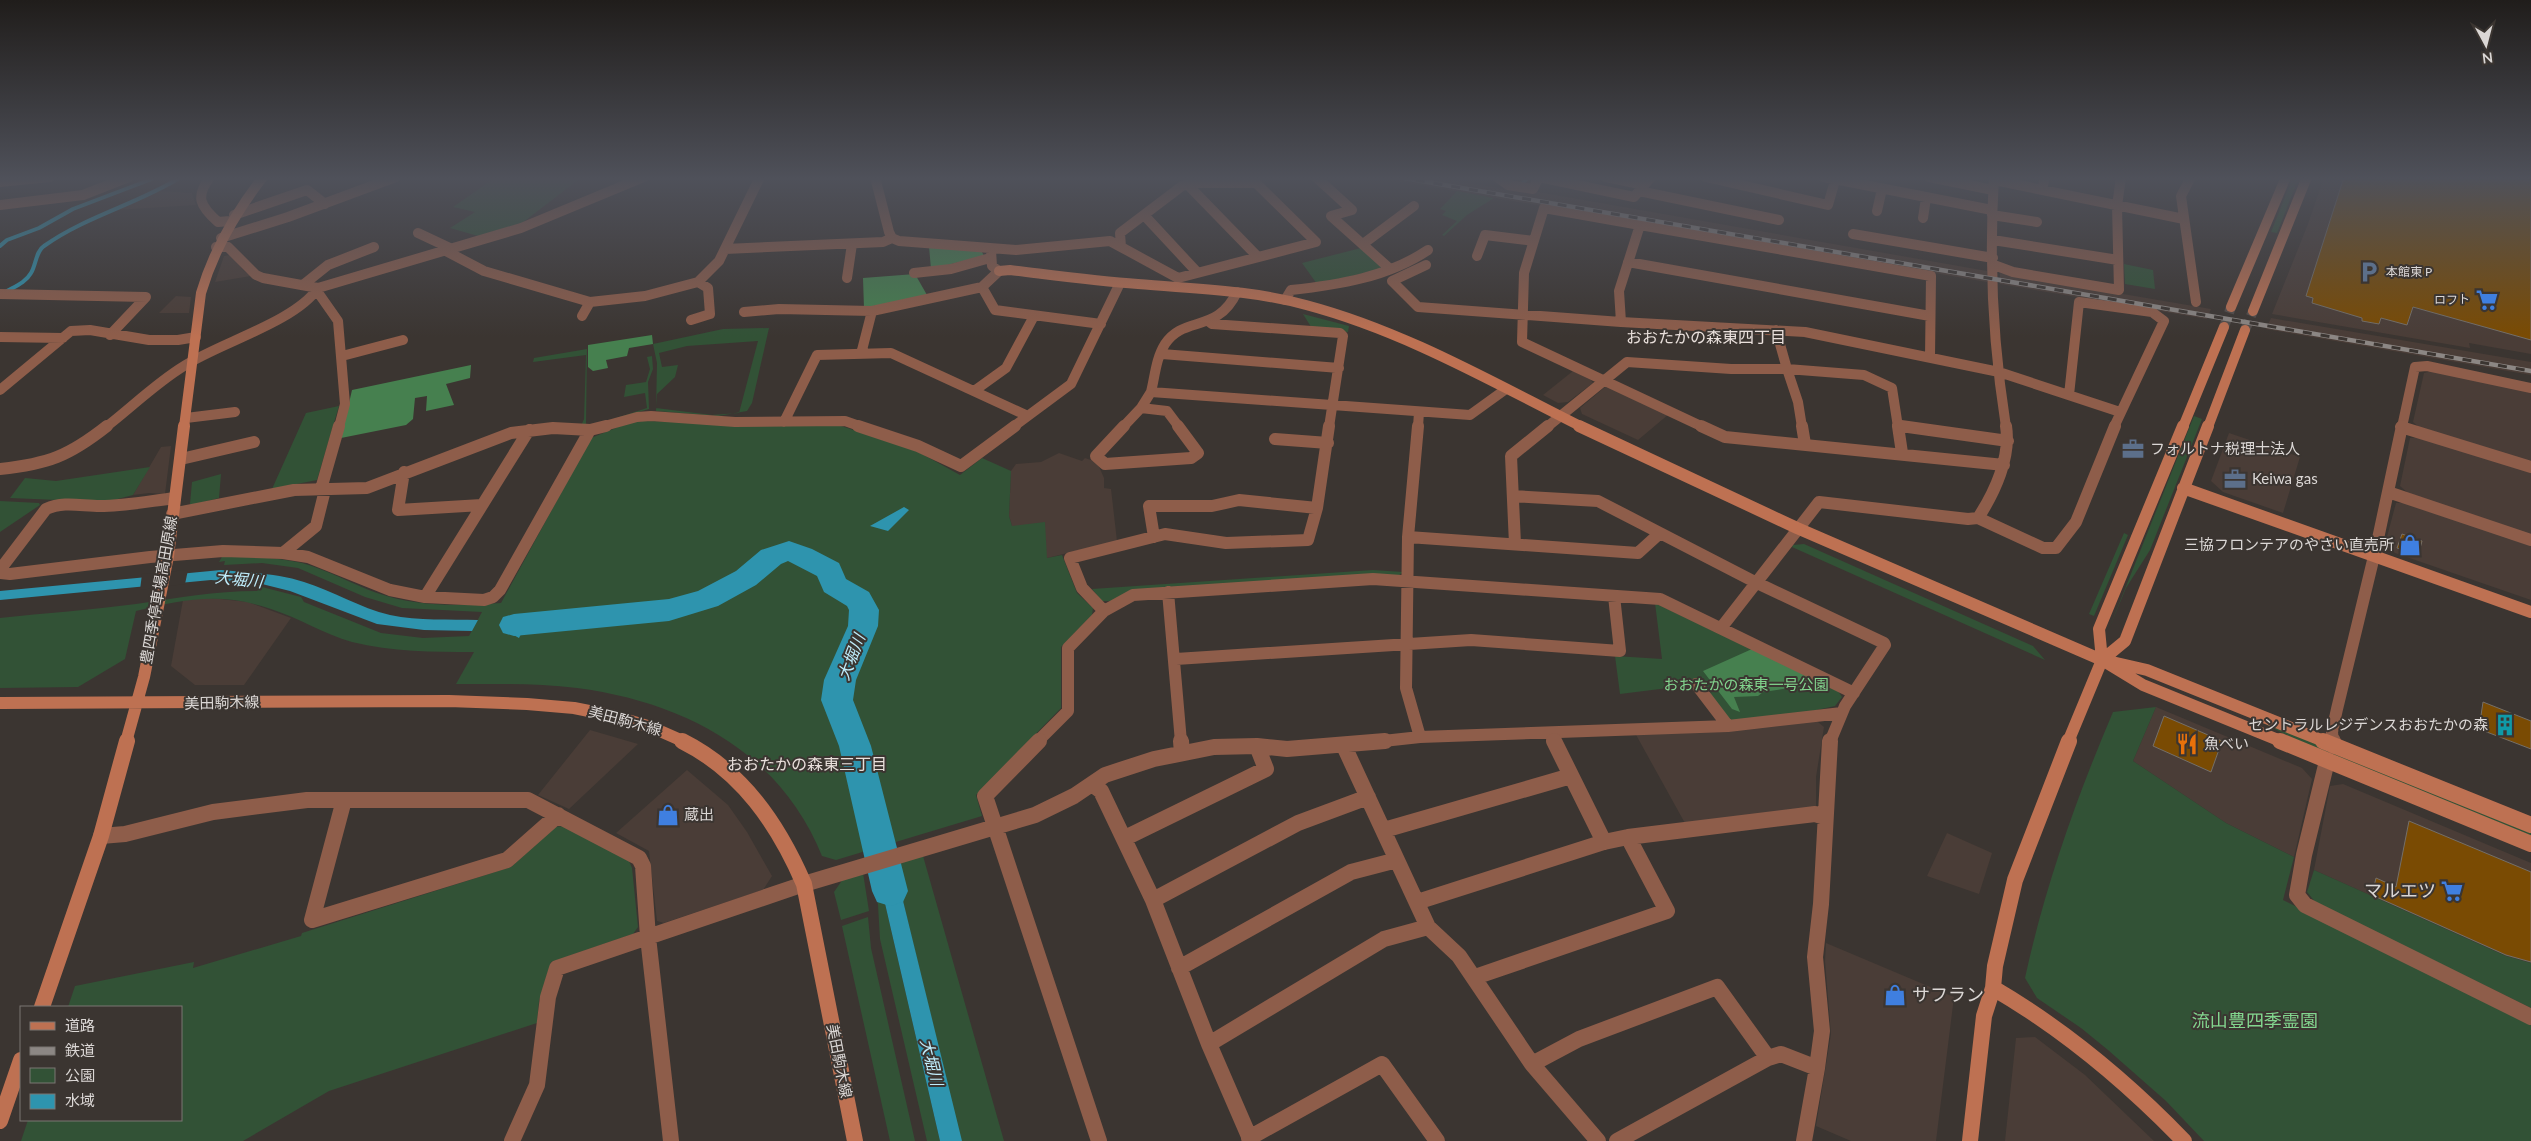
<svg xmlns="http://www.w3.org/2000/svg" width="2531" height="1141" viewBox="0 0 2531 1141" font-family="Lato,'Noto Sans JP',sans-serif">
	<rect width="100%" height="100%" fill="#3b3531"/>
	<path fill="#4a3d37" d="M1373,177h58l68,11 39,4 449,79v11z
		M2324,177h207v177l-62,-11 1,5 -198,-34 36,-90z
		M158,191l34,2 4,12 -80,5z
		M231,255l13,16 7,5 -36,6 9,-26z
		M2000,273l211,36 -4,10 -207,-35z
		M176,296l15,1 -2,16h-30z
		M2271,318l260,44v13l-265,-46z
		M1573,371l18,9 2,3 -25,19 -10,1 -15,-8z
		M2432,371l99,21v71l-110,-34 -8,-7 11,-49z
		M1605,387h6l58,27 -31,26 -56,-26 -2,-6z
		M2229,433l71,24 -17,56 -60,-21 -12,-11z
		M2420,437l111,35v63l-123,-42 -8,-7 10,-48z
		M171,446l-6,48 -16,-1 -16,2 28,-48z
		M1059,453l23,8 3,-3 12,4 7,16v10l7,1 6,52 -70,17 -35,-32 -3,-10 2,-45 5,-7 25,-2z
		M2396,503h10l125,42v55l-136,-47 -10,-9z
		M202,597l46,5 43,16 -47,67h-49l-24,-19 12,-66z
		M2156,707l146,61 10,11 -18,78 -68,-34 -93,-62z
		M1813,718l11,9 -8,50v29l-10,5 -120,14 -51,-92z
		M590,730l48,14 -69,65 -31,-14z
		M687,770l41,35 19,27 25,44 -9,14 -99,33 -7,-2 -8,-70 -33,-18z
		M2343,784l188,79v100l-25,-7 -192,-86 16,-84z
		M1947,833l45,20 -13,41 -52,-18z
		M1826,943l128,54 -18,144h-85l-35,-15 15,-92 -6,-73z
		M2035,1037l50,38 69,66h-149l11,-103z"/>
	<path fill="#325236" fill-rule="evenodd" d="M496,177h86l-60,46 -44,13 -28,-8 25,-16 -22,-5z
		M2293,177h6l-22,56 -6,-1z
		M1457,191l37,7 -27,17 -23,21 -2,-1 15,-14 -15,-6 4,-4 -6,-2z
		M1361,248l21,19 -4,3 -61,14 -15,-21z
		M2124,264l29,6 2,19 -30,-5z
		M1303,314l46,12 -1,6 -35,-2z
		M769,328l-17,75 -5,8 -29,5 -62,-5 1,-48 -4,-19 70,-15zM758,341l-19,72 -27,2 -56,-7 1,-14 18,-17 3,-12 -16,2 -3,-14 28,-7z
		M587,349l-1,76 -5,1 3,-7 2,-64 -53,7 1,-4z
		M652,356l1,13 -5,13 1,27 -48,14 46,-15 -2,-15 -21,4 2,-12 20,-3 4,-13 -3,-12z
		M339,406l-22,74 -45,9 34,-76z
		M2194,416l8,3 -52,131 -24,38 -17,41z
		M643,421l195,4 75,24 47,26 22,-17 29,13 -2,45 3,10 33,-4 2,36 15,-3 15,38 16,15 -1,7 -31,32v61l-85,87 6,21 -146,44 -14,-4c-42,-104 -138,-154 -245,-168 -40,-5 -81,-4 -121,-4l18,-32c-41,0 -82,0 -122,-10 -28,-8 -53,-24 -81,-33 -50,-17 -86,-10 -135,2l-11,48 -47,28 -78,1v-70c45,-5 91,-8 136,-14 41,-6 80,-13 121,-13l5,-4 39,10 3,5 77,31 42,5 46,-2 13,-24 -80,-4 -37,-11 -67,-29 -36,-5 -38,2 1,-4 -6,1 4,-7c26,2 53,2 79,8 26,7 50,21 75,30 40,14 82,13 124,10l90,-165 37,-15z
		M150,467l-17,28 -27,7 -96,-4 15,-20 31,3z
		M221,474l-2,24 -23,6h-6l2,-22z
		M0,501l39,2 1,2 -40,27z
		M2124,533l4,2 -34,81 -5,-2z
		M1804,544l229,102 12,14 -253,-113 1,-2z
		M1373,570l30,2 -5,4 -288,25h-8l-10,-12z
		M1655,603l183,88 4,6 -7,9 -50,11 -50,5 -9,-4 -26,-34 -80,10 -5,-38 47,3z
		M2156,707l-23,54 93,62 68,34 -11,43 248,123v118h-327l-38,-40 -58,-51 -27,-22 -44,-30 -12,-20c20,-92 51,-179 88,-266z
		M2257,720l240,96 34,17v5l-211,-86z
		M564,826l65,35 3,7 6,59 -5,7 -82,28 -12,39 -2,22 -208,68 -86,50h-222l7,-21h153v-113h-113l7,-21 119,-24 -1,6 108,-32 1,-3 209,-66 44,-40z
		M923,856l81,285h-43l-67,-277z
		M877,869l63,272h-13l-47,-202 -2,-34 -6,-34z
		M2314,870l192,86 25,7v45l-215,-105 -9,-11z
		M863,873l6,38 -28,9 -7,-28 9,-13z
		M868,917l3,31 44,193h-25l-48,-215z"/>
	<path fill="#46804f" d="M929,246l53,6 2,4 -53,13z
		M915,274l12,21 -63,13 -1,-30z
		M652,335l1,9 -24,4 -2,8 -21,4 2,8 -15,3 -5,-4v-22z
		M471,365l-1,13 -24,6 8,21 -28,6 1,-15 -12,2 -2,21 -7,6 -65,13 11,-48z
		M1752,649l70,34 -59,9 -5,4 -24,1 6,15 -8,-3 -29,-38z"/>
	<path fill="#2e94ae" d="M904,507l5,3 -21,21 -18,-5z
		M221,570c27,3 57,3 83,12 29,9 56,26 86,33 29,6 59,4 88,5l-6,11 -48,-1 -47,-6 -87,-33 -28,-7 -51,-4 -211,20v-9z
		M531,614l-12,24 -11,-6 6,-12z
		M868,757l20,87 -18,6 -17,-70z
		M894,864l68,277h-22l-63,-272z"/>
	<path fill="#3b3531" d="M188,570l-3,14 -45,6 2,-16z"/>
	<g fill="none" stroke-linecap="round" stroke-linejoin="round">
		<path stroke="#2e94ae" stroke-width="4" d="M1521,185l7,-8
			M0,246l7,-6 32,-12 34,-19 84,-32
			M7,291c9,-5 19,-9 24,-18 5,-8 5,-22 13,-27 42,-30 94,-42 137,-69"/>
		<path fill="#2e94ae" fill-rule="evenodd" d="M789,541l23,8 27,14 7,16 23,13 10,18 -1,16 -22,54 -3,20 18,46 37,145 -5,11 -13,4 -13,-4 -5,-11 -33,-145 -18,-46 3,-20 24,-54 1,-16 -2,-4 -23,-14 -7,-16 -29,-15 -7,3 -25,21 -38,21 -49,15 -155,15 -11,-3 -4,-8 4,-8 11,-3 155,-15 29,-8 38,-20 25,-21z"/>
	</g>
	<path fill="#7a4b03" stroke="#746f69" d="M2344,177h187v163l-118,-33 -6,18 -26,-7 -2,6 -17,-3v-3l-50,-15 1,-5 -7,-2z
		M2402,534l20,7 -4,15 -21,-8z
		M2483,702l48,19v28l-52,-20z
		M2164,716l58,25 -11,31 -58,-26z
		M2409,821l122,51v90l-25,-7 -134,-60 4,-17 20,9z"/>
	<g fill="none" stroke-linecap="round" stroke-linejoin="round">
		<path stroke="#534d4a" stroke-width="10" stroke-dasharray="10 5" stroke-linecap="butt" d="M2224,327l7,-20
			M2245,330l8,-19"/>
		<path stroke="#8e5d4a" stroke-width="10" d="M210,177c-15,20 -10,29 8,45l12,-1
			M875,177l14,55 3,6 7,3 117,9 94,-9 11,6
			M1497,177l11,8 25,4 6,-12 95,20 17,-20
			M1606,177l38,8
			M1706,177l122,28 8,-28
			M1824,177l168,33
			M1929,177l64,13
			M1994,177c-5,82 -1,168 12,250
			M2191,177l-10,19 15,106
			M1317,178l35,32 -21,6 58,52
			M1994,180l190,39
			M0,182l50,-5
			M1194,183h62l60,59 -138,36 -57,-31 -1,-14 62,-47z
			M1187,184l70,72
			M2042,190l3,-13
			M1639,191l140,29
			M0,205l83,-10 46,-18
			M1877,211l5,-22
			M234,215l73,-25 18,14
			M1144,215l52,56
			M1992,215l45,7
			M1923,218l3,-20
			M1640,225l-96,-17 -20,65 -2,69 181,85
			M418,233l34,16
			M1853,234l140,24
			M221,238l67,-21 108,-40
			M1993,240l125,20
			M1363,244l51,-38
			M216,247h12l28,28 7,3 55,10
			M725,249l158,-7 9,-4
			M446,251l38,20 106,31 55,-6 53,-14 21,-21 41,-84
			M1477,256l8,-21 49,6
			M1628,262l302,54
			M1426,265l-34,16 26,26 203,15
			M1994,265l19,7 106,18 -2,-84 4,-29
			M914,273l37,-4 39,-11
			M847,278l5,-34
			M303,285l25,-20 46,-18
			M982,287l13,23 106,14
			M317,291l21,30 7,83 -6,23
			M1237,292c-20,42 -53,23 -72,52 -9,14 -10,32 -14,48l319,23 36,-26
			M0,294l146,3 -36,38
			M1285,300l6,-10c47,-5 97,-13 137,-40
			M744,312l35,-3 93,2
			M582,316l8,-14
			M691,320l19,-6 -2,-26 -10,-6
			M1208,321l4,3 128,9 3,3 -14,91
			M0,337l63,1
			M861,354l11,-43 110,-24 17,-16 -7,-5 -1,-16
			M1162,354l177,14
			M342,356l61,-16
			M1930,357l1,-81 -291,-51 -21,66 2,31 184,10 194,40 121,40
			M0,390l71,-59 19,-1 59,10h29l18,-3
			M974,391l32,-23 28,-52
			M2069,395l10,-93 73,10 12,9 -50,106
			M1141,408l26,3 12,16
			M1141,408l10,-16
			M186,418l49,-6
			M784,422l33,-67 74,-2 137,63
			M1897,425l13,2
			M106,427c26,-20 50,-44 78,-61 35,-23 111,-44 134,-78l203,-60 123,-51
			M601,427l36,-10 14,-1 84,6 110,-1 17,6
			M1013,427l58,-43 49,-101
			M1123,427l18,-19
			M1418,427l1,-15
			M1547,427l80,-65 104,7h56l-11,-39
			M1802,427l-4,-25 -11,-33 77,6 28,13 6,39
			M2402,427l13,-60 12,-1 104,22"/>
		<path stroke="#8e5d4a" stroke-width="12" d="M858,426l60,20 43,20 54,-40
			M1124,426l-28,30 9,8 86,-6 7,-5 -20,-27
			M1418,426l-10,111 -2,151 14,49
			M1701,426l24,11 279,28
			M1802,426l3,18
			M1898,426l4,27
			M1901,426l107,15
			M2401,427l130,40
			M1275,439l53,4
			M181,459l73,-17
			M0,469c48,-5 69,-13 107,-43
			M404,472l-6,38 84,-5
			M321,489l18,-63
			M2388,492l143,48
			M1513,496l85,5 62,32
			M175,498c-25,3 -50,8 -75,8 -19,0 -36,-5 -54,3l-44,58 -1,6 9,1 140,-17 73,-6 60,2 25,4 82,33 35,7 59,3 9,-3 7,-7 90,-160 16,-4
			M172,514l122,-24 73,-2 144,-55 42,-5 37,2
			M1978,518l65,30h13l20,-26 39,-96
			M1154,537l-5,-31h63l27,-6 78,8
			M1408,537l230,16 22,-20 95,49 129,61 1,2 -40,61 -15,36
			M1515,544l-4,-88 37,-30
			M283,553l33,-27 9,-36
			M1168,592l13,150
			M425,597l104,-167
			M1104,611l-22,-23 -12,-30 95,-24 61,9 82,-3 9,-32 12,-82
			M1721,628l98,-126 149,17 10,-1c17,-26 33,-61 28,-92
			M1176,659l295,-19 149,11 -6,-55
			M1696,684l32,42
			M1550,733l5,9
			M1037,742l31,-31v-63l36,-37 29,-16 240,-16 287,20 194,94
			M1374,742l46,-5 308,-11 114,-13
			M2333,742l-1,-10 5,-23 39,-161 26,-122"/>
		<path stroke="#8e5d4a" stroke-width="16" d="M1039,741l-54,55 114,345
			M1181,741l1,12
			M1554,741l50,101
			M2333,741l1,5
			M1344,746l84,181 31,29 73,108 66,77
			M2327,761l-23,94 -7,40 8,10 226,112
			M1092,784l9,7 52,109 56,144 42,97
			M344,800l-32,120 195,-60 51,-45
			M1384,830l187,-54
			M101,836l24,-2 88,-22 94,-12h221l111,58 4,8 5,71 -91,31 -9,29 -11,88 -25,56
			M1628,837l187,-23 10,3
			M1125,838l141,-69 -9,-23
			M1153,900l145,-77 70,-26
			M1417,902l187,-60 24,-5 39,74 -192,66
			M1179,968l172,-96 46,-12
			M1209,1044l175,-105 44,-12
			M1532,1064l47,-25 138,-52 51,71
			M1817,1068l5,-37 -7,-74 6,-53 9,-163
			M1249,1138l133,-74 55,77
			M671,1141l-23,-204 156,-53 231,-69 39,-19 31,-21 49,-16 60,-12 43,-1 30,3 98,-8
			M1617,1141l151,-83 13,-4 36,14 -13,73"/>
		<path stroke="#be7152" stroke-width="10" d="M999,271l11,-1c42,5 85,11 128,14 56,5 114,6 168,21 98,26 186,77 276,122
			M2231,307l55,-130
			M2253,311l54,-134
			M184,427l17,-134c13,-44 34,-80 62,-116
			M2183,427l41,-100
			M2208,427l37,-97"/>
		<path stroke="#be7152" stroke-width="12" d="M1579,426l218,102 305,132 41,25 140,57
			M2183,488l348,124
			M2102,660l-3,-31 84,-203
			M2112,662l35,8 179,72
			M0,703l449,-2 78,3 47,4 40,8 37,11 34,15
			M126,742l18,-65 24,-121 16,-130
			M2068,742l34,-82 23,-19 83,-215"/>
		<path stroke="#be7152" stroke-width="16" d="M682,741c60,30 96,83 122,143l51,257
			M2280,741l251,103
			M2323,741l208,84
			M1993,988c72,42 133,93 191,153
			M42,1007l59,-171 26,-95
			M0,1121l21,-61
			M1970,1141l14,-125 9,-28 2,-22 20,-86 54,-139"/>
		<g stroke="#8c8784" stroke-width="4.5">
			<path id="rail" d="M1398,177l1133,194"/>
		</g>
		<use href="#rail" stroke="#3b3531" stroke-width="3" stroke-dasharray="9" stroke-linecap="butt"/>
	</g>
	<linearGradient id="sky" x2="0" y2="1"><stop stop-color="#201d1b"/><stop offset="0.53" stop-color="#4f515a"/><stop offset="1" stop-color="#4f515a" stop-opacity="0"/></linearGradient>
	<rect width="2531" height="337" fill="url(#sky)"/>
	<defs>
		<g id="parking-bare" transform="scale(1.725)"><path d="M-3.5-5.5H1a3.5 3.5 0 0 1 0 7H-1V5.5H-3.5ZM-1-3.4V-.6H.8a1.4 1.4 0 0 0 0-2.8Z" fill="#5c6f8a" stroke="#3b3531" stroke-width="2.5" paint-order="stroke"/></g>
		<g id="supermarket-bare" transform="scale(1.725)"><path d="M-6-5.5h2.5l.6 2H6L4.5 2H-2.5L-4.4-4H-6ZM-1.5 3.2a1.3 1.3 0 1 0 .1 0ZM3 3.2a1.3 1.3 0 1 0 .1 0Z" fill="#3f7fe0" stroke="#3b3531" stroke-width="2.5" paint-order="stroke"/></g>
		<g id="office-bare" transform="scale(1.725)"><path d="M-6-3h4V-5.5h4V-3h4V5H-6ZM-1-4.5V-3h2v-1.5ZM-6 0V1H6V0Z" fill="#5c6f8a" stroke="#3b3531" stroke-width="2.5" paint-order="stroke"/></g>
		<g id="shop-bare" transform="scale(1.725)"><path d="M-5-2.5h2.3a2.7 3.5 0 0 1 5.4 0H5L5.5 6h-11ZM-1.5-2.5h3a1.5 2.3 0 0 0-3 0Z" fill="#3f7fe0" stroke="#3b3531" stroke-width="2.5" paint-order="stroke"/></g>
		<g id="building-bare" transform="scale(1.725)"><path d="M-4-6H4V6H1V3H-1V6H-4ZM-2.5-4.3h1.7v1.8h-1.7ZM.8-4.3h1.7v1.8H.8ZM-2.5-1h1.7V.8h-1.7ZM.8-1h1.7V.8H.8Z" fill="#0f9aa8" stroke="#3b3531" stroke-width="2.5" paint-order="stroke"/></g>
		<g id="restaurant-bare" transform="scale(1.725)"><path d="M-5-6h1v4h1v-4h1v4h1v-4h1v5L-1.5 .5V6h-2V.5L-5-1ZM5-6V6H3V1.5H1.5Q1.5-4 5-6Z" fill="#e8710a" stroke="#3b3531" stroke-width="2.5" paint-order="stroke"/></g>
	</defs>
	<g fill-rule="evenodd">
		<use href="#parking-bare" x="2369" y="272"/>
		<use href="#supermarket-bare" x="2487" y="300"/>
		<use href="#office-bare" x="2133" y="449"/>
		<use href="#office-bare" x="2235" y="479"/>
		<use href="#shop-bare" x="2410" y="545"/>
		<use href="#building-bare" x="2505" y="725"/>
		<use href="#restaurant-bare" x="2187" y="744"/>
		<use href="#shop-bare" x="668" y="815"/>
		<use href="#supermarket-bare" x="2452" y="891"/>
		<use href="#shop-bare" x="1895" y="995"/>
	</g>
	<g text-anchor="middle" stroke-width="4" stroke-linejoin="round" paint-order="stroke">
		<g font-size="12" fill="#dbd7d5" stroke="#3b3531" text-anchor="start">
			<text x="2386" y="276">本館東 P</text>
			<text x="2470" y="304" text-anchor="end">ロフト</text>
		</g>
		<g font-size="15" fill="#dbd7d5" stroke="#3b3531" text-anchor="start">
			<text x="2150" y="454">フォルトナ税理士法人</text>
			<text x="2252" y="484">Keiwa gas</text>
			<text x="2394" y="550" text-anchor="end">三協フロンテアのやさい直売所</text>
			<text x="2488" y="730" text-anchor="end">セントラルレジデンスおおたかの森</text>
			<text x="2204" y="749">魚べい</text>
			<text x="684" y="820">蔵出</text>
		</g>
		<g font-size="15" fill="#dbd7d5" stroke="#3b3531">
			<text transform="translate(159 590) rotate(-80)" y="5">豊四季停車場高田原線</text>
			<text transform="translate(222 703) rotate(-1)" y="5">美田駒木線</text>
			<text transform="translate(625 721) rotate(15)" y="5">美田駒木線</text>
			<text transform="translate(839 1061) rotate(79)" y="5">美田駒木線</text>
		</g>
		<g font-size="15" fill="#82d58e" stroke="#3b3531">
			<text x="1746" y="690">おおたかの森東一号公園</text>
		</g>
		<g font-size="16" fill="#e9e0dc" stroke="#3b3531">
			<text x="1706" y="343">おおたかの森東四丁目</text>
			<text x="807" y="770">おおたかの森東三丁目</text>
		</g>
		<g font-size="16" font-style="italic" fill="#bfedfc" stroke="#3b3531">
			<text transform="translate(239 579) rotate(6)" y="6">大堀川</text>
			<text transform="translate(851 657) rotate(-69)" y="6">大堀川</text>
			<text transform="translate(932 1062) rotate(76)" y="6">大堀川</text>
		</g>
		<g font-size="18" fill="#dbd7d5" stroke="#3b3531" text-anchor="end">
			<text x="2436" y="897">マルエツ</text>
			<text x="1912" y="1001" text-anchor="start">サフラン</text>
		</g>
		<g font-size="18" fill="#82d58e" stroke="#3b3531">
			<text x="2255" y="1027">流山豊四季霊園</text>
		</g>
	</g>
	<rect x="20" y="1006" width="162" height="115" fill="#3b3531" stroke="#7b7673"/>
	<rect x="30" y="1022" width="25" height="8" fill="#be7152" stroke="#7b7673"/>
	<text x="65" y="1031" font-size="15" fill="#dbd7d5">道路</text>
	<rect x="30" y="1047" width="25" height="8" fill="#8c8784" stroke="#7b7673"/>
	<text x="65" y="1056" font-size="15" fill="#dbd7d5">鉄道</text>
	<rect x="30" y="1068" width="25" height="15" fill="#325236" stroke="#7b7673"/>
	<text x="65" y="1081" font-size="15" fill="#dbd7d5">公園</text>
	<rect x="30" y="1094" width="25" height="15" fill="#2e94ae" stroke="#7b7673"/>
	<text x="65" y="1106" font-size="15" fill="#dbd7d5">水域</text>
	<g transform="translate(2486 45) rotate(173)" stroke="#3b3531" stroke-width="4" paint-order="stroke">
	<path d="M0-4L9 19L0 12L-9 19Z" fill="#dbd7d5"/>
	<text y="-8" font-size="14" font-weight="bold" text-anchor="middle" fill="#dbd7d5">N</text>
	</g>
</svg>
